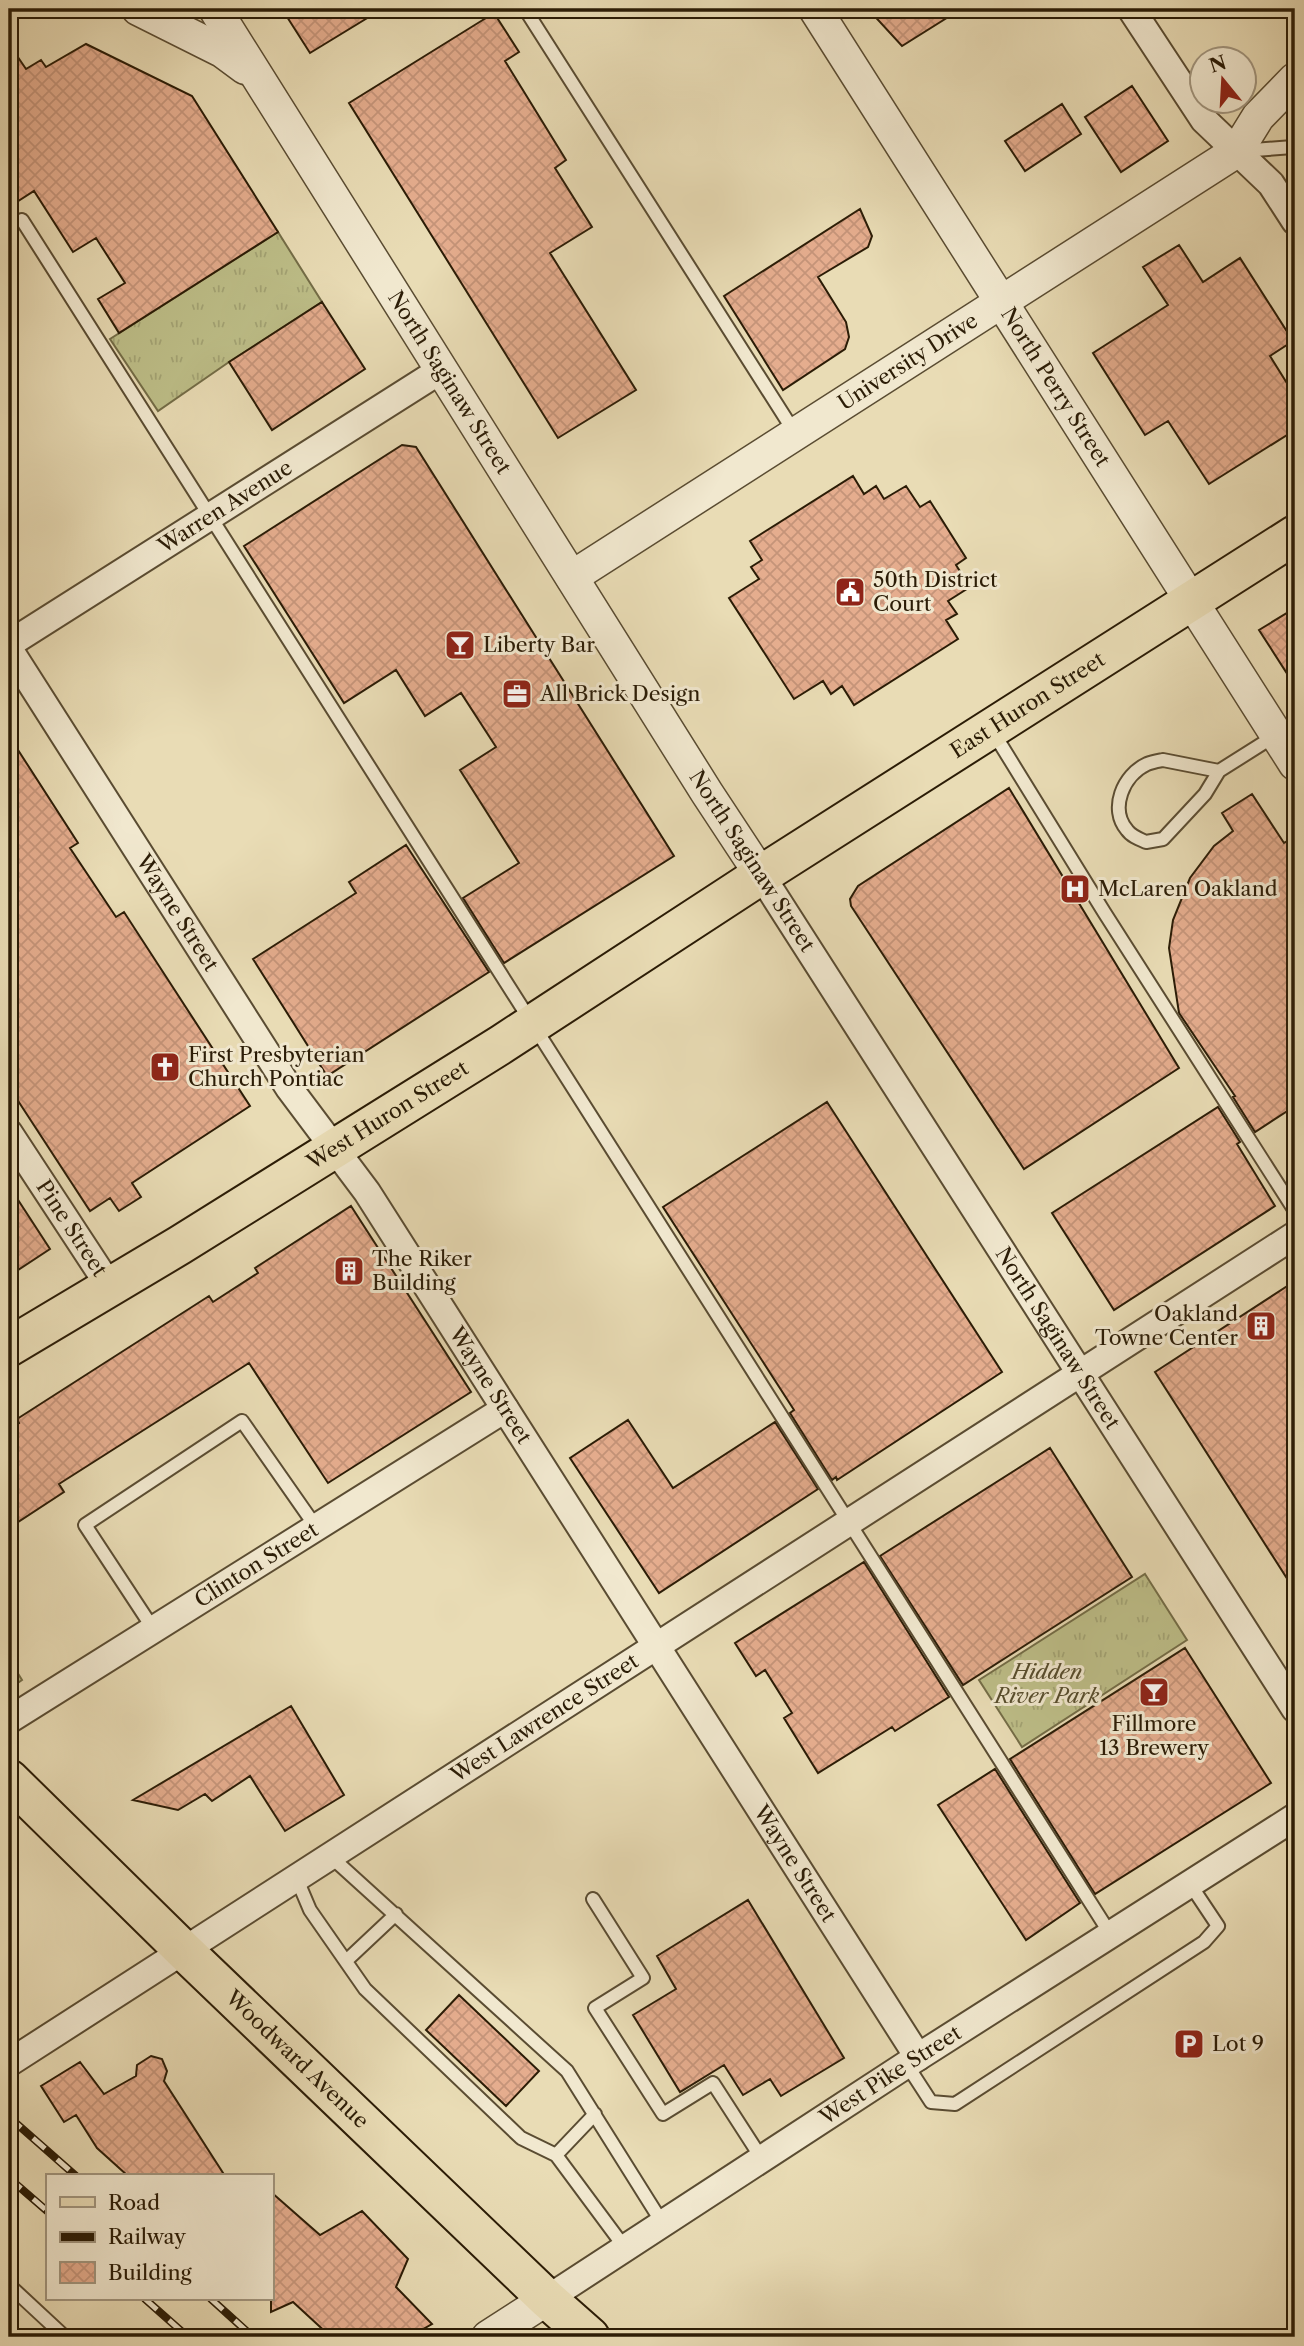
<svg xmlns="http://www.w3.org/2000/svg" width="1304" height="2346" viewBox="0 0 1304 2346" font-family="'Libre Caslon Text',serif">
	<defs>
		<pattern id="grass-tufts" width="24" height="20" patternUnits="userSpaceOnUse" patternTransform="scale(1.75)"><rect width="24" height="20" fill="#bdbe88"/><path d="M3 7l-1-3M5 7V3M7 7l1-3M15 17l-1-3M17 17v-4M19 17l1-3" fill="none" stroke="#a3a374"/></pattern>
		<pattern id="building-cross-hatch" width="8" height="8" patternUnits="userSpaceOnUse" patternTransform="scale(1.75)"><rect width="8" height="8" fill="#e5ad8e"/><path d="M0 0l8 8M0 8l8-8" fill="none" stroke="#c59479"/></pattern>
	</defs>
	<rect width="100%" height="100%" fill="#e9dcb5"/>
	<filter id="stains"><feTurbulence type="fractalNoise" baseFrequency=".00286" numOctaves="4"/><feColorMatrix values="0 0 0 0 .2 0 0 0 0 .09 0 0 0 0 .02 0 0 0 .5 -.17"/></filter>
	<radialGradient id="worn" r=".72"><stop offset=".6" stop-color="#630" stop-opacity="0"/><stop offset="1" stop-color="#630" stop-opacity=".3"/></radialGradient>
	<path fill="url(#grass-tufts)" stroke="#746d47" stroke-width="2" d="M278,232l44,70 -93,60 -71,49 -48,-72z
		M1145,1574l42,66 -165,107 -43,-67z
		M9,1659l13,21 -13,9z"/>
	<path fill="url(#building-cross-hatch)" stroke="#2b1c06" stroke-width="2" d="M282,9h100l-72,44z
		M868,9h93l-59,37z
		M494,13l25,39 -14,9 61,99 -11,8 37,59 -42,26 86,137 -78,48 -209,-335z
		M9,44l17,25 15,-9 5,7 40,-23 106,52 86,136 -159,101 -21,-34 27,-16 -29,-45 -23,14 -39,-61 -25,16z
		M1132,86l36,55 -47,31 -36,-55z
		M1062,104l19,30 -56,37 -20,-30z
		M860,209l12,27 -4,11 -50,30 28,45 3,15 -4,12 -62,41 -59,-94z
		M1179,245l24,37 37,-24 53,83 -23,15 25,40v34l-86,54 -41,-63 -23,14 -52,-82 75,-48 -25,-38z
		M322,302l43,67 -93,61 -43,-68z
		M402,445l14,2 258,409 -170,107 -41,-65 56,-35 -59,-93 36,-23 -35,-54 -36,23 -29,-46 -52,33 -100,-157z
		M853,476l11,18 12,-8 8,13 22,-13 14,21 10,-6 36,57 -10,7 14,22 -22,14 9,13 -11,6 12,19 -104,66 -12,-19 -11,8 -8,-13 -29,18 -65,-101 30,-19 -8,-12 11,-7 -12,-19z
		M1295,608v78l-36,-56z
		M9,736l69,107 -8,5 46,69 8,-5 126,194 -118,77 9,14 -22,14 -9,-13 -20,13 -81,-124z
		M1009,788l170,280 -155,101 -173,-263 -1,-7 8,-13z
		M1252,794l32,49 11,-7v258l-8,7 5,7 -37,24 -22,-35 2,-1 -56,-83 -10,-65 4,-28 17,-42 24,-32 19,-15 -11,-18z
		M406,845l83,127 -162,104 -74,-117 103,-66 -7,-11z
		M827,1102l175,270 -165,108 -1,-3 -4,3 -42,-67 4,-3 -131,-203z
		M1218,1107l22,35 -3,2 38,62 -161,104 -62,-97z
		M9,1186l41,63 -41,27z
		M351,1206l120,186 -143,91 -79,-120 -190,121 5,8 -55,36v-99l10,-6 -2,-4 192,-123 4,6 45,-29 -3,-5z
		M1295,1281v310l-140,-219z
		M628,1420l45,68 102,-66 43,67 -159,104 -89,-135z
		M1050,1448l82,129 -169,108 -83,-129z
		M864,1562l85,135 -54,34 -3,-4 -74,46 -34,-55 8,-5 -27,-43 -9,6 -21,-33z
		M1185,1648l86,135 -176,111 -85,-135z
		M291,1706l53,89 -59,36 -35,-55 -38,25 -7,-7 -27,16 -45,-10z
		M995,1769l85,134 -54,37 -88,-135z
		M748,1900l96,158 -63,38 -11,-17 -27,16 -19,-30 -44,27 -47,-77 43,-26 -19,-33z
		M459,1995l80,76 -33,35 -80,-76z
		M151,2056l11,3 5,12 -3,10 61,95h-97l-31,-28 -21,-33 -12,7 -23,-36 39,-24 24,32 32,-18 1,-11z
		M271,2192l49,43 42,-24 46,48 -12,28 36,37 -23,13h-78l-38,-35 -22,10z"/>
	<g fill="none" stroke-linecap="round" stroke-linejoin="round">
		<g stroke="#5a4c32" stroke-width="16">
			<path id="service" d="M525,9l270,424
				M1241,151l52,-4 2,-2
				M22,220l1089,1715
				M993,732l111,180 191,299
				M1163,760l56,11 -14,23 -42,45 -17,3c-7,-3 -15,-6 -19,-12 -18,-21 -4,-55 20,-66 5,-2 11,-3 16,-4z
				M1219,771l57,-36
				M154,1630l-69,-105 157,-104 74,106
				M329,1855l238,216 96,153
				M296,1877l14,33 55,79 156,149 35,17 69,93
				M593,1899l50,79 -48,30 68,106 50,-31 49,76
				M346,1961l50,-47
				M907,2065l24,37 24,2 249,-162 14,-16 -28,-42
				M556,2155l39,-41
				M9,2285l56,52"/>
		</g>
		<g stroke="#5a4c32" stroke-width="30">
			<g id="minor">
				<path d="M1131,9l73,111 67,64 24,37"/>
				<path id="s1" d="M9,644l432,-274"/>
				<path id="s2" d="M9,649l280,439 78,104 551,865"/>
				<path id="s3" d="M761,875l534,834"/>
				<path id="s4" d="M9,1133l101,154"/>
				<path id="s5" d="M9,1720l496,-311"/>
				<path id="s6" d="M9,2063l1286,-828"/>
				<path id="s7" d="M547,2299l371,-242 377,-240"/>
			</g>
		</g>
		<g stroke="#5a4c32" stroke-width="35">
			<g id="tertiary">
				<path d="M138,9l84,42 23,17"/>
				<path id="s8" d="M215,9l492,784 54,82"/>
				<path id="s9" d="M815,9l480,755"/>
				<path id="s10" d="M572,577l665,-426 21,-34 37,-38"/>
				<path d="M488,2337l59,-38"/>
			</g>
		</g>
		<g stroke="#2b1c06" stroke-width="42">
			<g id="primary">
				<path id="s11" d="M9,1779l173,170 365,350 43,38"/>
			</g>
		</g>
		<g stroke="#2b1c06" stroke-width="42">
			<g id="trunk">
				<path id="s12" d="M9,1347l171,-102 322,-201 259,-169 534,-340"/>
			</g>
		</g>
		<use href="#service" stroke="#f1e8cf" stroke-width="12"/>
		<use href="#minor" stroke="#f1e8cf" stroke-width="26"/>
		<use href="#tertiary" stroke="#f1e8cf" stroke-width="32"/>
		<use href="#primary" stroke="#e9dcb5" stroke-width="38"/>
		<use href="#trunk" stroke="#e9dcb5" stroke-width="38"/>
		<g stroke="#2b1c06" stroke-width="8">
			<path id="rail" d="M9,2117l67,59
				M9,2178l38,33
				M145,2299l43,38
				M211,2299l42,38"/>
		</g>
		<use href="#rail" stroke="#f1e8cf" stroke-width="5" stroke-dasharray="16" stroke-linecap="butt"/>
	</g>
	<defs>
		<g id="civic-square" transform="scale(1.575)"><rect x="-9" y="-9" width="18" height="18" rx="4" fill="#8f2418" stroke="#f1e8cf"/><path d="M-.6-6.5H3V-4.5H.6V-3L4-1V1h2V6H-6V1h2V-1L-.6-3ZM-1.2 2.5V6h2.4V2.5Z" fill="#fff"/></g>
		<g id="bar-square" transform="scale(1.575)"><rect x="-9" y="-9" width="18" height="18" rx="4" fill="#8f2418" stroke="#f1e8cf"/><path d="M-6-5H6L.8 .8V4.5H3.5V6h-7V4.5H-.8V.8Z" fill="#fff"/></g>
		<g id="office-square" transform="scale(1.575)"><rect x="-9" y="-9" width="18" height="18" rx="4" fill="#8f2418" stroke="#f1e8cf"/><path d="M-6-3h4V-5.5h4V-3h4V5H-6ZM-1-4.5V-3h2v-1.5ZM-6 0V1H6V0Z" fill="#fff"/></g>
		<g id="hospital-square" transform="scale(1.575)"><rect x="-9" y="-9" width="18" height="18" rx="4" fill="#8f2418" stroke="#f1e8cf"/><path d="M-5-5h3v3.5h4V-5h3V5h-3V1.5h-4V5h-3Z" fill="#fff"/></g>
		<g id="church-square" transform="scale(1.575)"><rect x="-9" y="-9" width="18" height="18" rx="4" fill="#8f2418" stroke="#f1e8cf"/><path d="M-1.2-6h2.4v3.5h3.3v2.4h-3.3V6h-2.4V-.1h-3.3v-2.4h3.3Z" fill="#fff"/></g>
		<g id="building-square" transform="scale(1.575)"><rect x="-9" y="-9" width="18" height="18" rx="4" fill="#8f2418" stroke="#f1e8cf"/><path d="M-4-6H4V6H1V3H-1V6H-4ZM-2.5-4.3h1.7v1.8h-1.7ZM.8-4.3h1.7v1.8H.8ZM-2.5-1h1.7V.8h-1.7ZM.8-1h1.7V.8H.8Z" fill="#fff"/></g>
		<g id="parking-square" transform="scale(1.575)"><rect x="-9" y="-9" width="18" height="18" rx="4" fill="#8f2418" stroke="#f1e8cf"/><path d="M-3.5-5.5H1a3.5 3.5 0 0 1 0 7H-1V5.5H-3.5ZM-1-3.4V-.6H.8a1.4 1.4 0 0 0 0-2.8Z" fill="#fff"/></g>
	</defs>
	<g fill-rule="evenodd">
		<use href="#civic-square" x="850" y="592"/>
		<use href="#bar-square" x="460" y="645"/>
		<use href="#office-square" x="517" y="694"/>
		<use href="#hospital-square" x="1075" y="889"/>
		<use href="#church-square" x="165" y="1067"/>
		<use href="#building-square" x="349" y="1271"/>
		<use href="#building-square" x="1261" y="1326"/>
		<use href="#bar-square" x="1154" y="1692"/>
		<use href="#parking-square" x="1189" y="2044"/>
	</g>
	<g text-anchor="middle" stroke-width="6" stroke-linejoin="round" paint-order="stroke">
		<g font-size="21" fill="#2b1c06" stroke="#f1e8cf">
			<text dy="7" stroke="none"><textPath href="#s10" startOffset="399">University Drive</textPath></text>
			<text dy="7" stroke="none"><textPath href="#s8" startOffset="441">North Saginaw Street</textPath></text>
			<text dy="7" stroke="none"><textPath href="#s9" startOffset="448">North Perry Street</textPath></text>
			<text dy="7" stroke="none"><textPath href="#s1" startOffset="256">Warren Avenue</textPath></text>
			<text dy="7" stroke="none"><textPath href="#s12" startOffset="1204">East Huron Street</textPath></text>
			<text transform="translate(752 861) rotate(57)" y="7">North Saginaw Street</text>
			<text dy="7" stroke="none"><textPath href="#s2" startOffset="313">Wayne Street</textPath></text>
			<text dy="7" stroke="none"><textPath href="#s12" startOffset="444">West Huron Street</textPath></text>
			<text dy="7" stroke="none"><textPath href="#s4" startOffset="114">Pine Street</textPath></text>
			<text dy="7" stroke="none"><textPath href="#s3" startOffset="550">North Saginaw Street</textPath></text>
			<text dy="7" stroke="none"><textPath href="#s2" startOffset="880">Wayne Street</textPath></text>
			<text dy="7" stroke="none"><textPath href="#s5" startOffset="292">Clinton Street</textPath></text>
			<text dy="7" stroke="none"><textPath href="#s6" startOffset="637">West Lawrence Street</textPath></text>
			<text dy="7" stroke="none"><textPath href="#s2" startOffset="1447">Wayne Street</textPath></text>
			<text dy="7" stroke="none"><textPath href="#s11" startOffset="402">Woodward Avenue</textPath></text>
			<text dy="7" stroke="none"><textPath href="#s7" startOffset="410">West Pike Street</textPath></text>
		</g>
		<g font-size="21" fill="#2b1c06" stroke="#f1e8cf" text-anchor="start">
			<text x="873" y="587">50th District<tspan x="873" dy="24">Court</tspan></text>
			<text x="483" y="652">Liberty Bar</text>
			<text x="540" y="701">All Brick Design</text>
			<text x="1098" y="896">McLaren Oakland</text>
			<text x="188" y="1062">First Presbyterian<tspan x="188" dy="24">Church Pontiac</tspan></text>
			<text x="372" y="1266">The Riker<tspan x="372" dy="24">Building</tspan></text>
			<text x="1238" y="1321" text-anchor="end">Oakland<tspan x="1238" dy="24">Towne Center</tspan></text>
			<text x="1154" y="1731" text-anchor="middle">Fillmore<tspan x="1154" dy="24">13 Brewery</tspan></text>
			<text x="1212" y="2051">Lot 9</text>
		</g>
		<g font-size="21" font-style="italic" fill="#574d2d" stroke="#f1e8cf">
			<text x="1047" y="1679">Hidden<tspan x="1047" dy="24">River Park</tspan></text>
		</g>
	</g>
	<rect width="1304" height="2346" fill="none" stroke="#e9dcb5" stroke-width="35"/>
	<rect x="10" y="10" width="1283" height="2325" fill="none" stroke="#2b1c06" stroke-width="3.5"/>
	<rect x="18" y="18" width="1269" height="2311" fill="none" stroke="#2b1c06" stroke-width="2"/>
	<rect x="46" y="2174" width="228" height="126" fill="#f1e8cf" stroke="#a2967f" stroke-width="2"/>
	<rect x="60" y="2197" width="35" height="10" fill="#e9dcb5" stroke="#a2967f" stroke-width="2"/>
	<text x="108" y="2210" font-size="21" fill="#2b1c06">Road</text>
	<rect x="60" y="2232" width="35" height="10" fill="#2b1c06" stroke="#a2967f" stroke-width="2"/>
	<text x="108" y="2244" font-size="21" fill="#2b1c06">Railway</text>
	<rect x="60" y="2262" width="35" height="21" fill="url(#building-cross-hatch)" stroke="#a2967f" stroke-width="2"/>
	<text x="108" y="2280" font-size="21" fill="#2b1c06">Building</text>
	<g transform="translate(1223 80) rotate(342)"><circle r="33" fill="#f1e8cf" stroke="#a2967f" stroke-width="2"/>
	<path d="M0-5L12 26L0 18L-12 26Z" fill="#8f2418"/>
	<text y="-10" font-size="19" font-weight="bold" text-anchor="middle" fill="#2b1c06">N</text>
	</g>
	<rect width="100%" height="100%" filter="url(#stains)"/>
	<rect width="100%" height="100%" fill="url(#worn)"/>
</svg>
